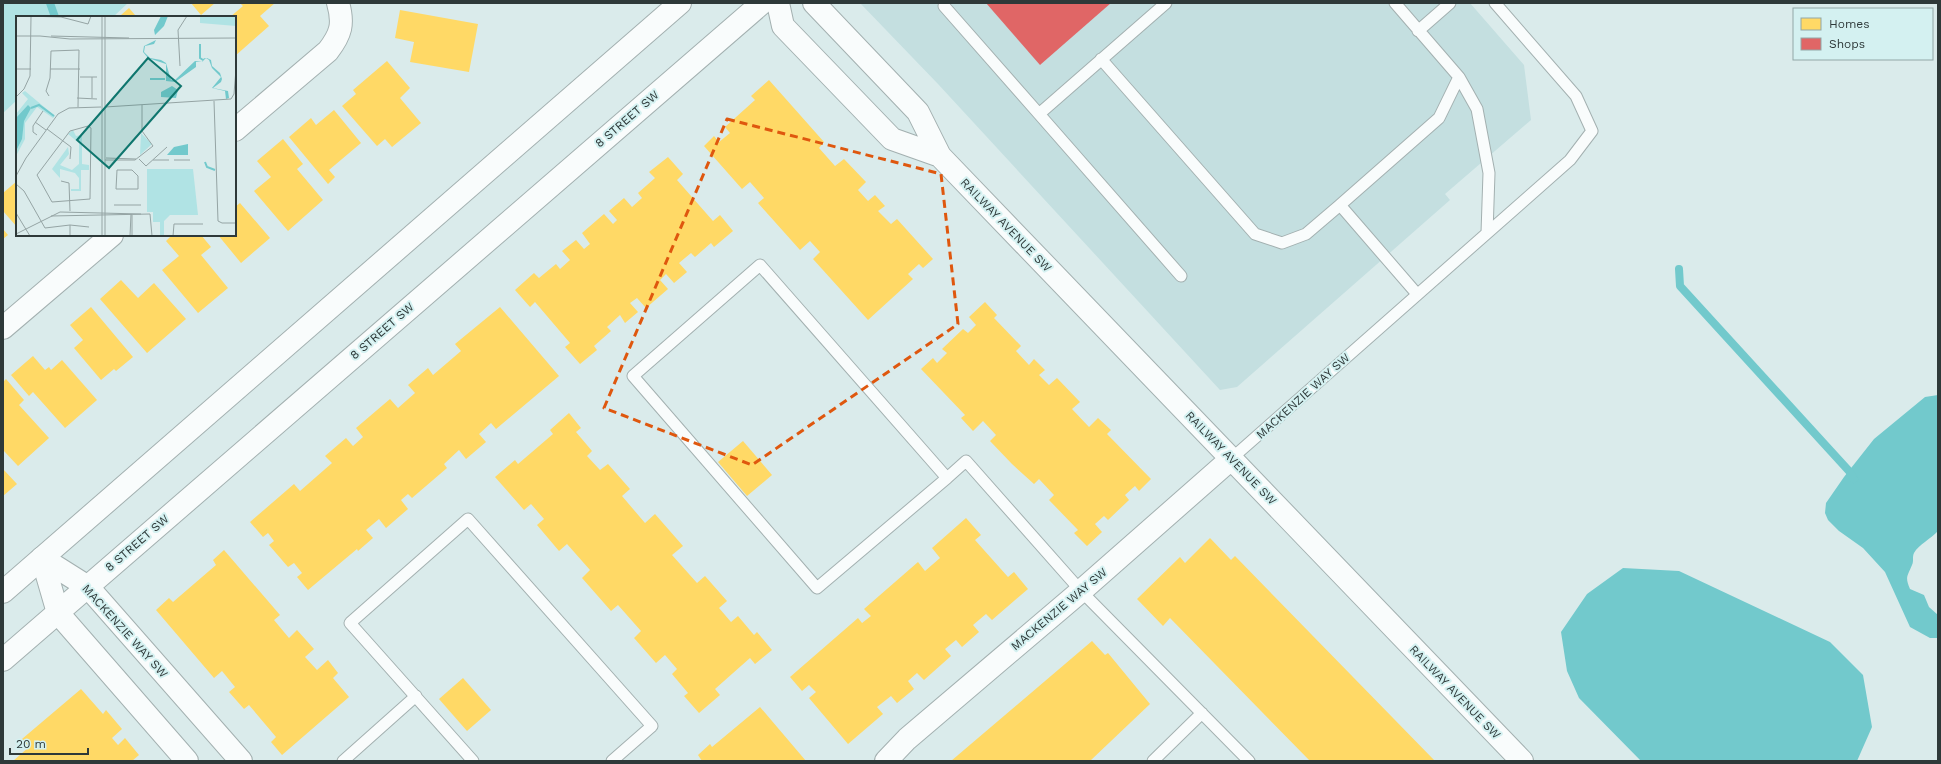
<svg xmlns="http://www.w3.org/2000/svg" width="1941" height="764" viewBox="0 0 1941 764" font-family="'Work Sans',sans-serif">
	<rect width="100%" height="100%" fill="#daebeb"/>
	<path fill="#c4dfe0" d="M860,3h610l54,62 7,55 -86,74 5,6 -213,187 -17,3 -282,-306z"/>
	<path fill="#b0e3e4" d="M3,3h125l-15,14h-96v83l-14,13z"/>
	<path fill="#72c9cc" d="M1938,395v136c-7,8 -19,13 -24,22 -2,4 0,8 -2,12 -5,12 -7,12 -2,24l14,6 5,12 9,8v23h-8l-20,-11 -25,-55 -22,-24 -24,-17 -11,-11 -3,-7 1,-10 18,-26 30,-38 51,-42z
		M1623,568l56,3 151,71 33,33 9,52 -15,34h-216l-62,-63 -12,-27 -6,-39 26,-38z"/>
	<path fill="#ffd966" d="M191,3h24l-14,12z
		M240,3h35l-15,13 9,10 -34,30v-39h-5l13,-11z
		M129,8l6,7 -2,2h-11l-1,-2z
		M400,10l78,14 -9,48 -59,-10 4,-20 -19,-4z
		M387,61l23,27 -10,10 21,25 -29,24 -7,-8 -8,7 -35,-40 14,-12 -3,-4z
		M769,80l55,62 -5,6 16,18 9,-7 22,23 -8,8 10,11 7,-6 10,11 -7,5 13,13 6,-5 36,40 -10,9 -4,-4 -11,10 5,5 -45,41 -55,-61 7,-7 -10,-11 -10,9 -42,-47 6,-5 -14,-16 -8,7 -38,-43 10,-10 5,6 11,-9 -5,-6 30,-27 -4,-4z
		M334,110l27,33 -32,27 6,7 -7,7 -39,-47 22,-19 5,7z
		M283,139l20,25 -6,5 26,31 -35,31 -34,-40 17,-14 -14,-16z
		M668,157l15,17 -6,6 36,41 7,-6 13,16 -19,16 -3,-4 -16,14 -4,-4 -12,10 8,9 -13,11 -8,-9 -6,6 8,9 -22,19 -9,-10 -7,5 8,9 -13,11 -5,-8 -13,12 4,4 -17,15 3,4 -17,14 -15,-17 5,-4 -35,-41 -5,5 -15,-17 19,-17 5,5 17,-14 4,5 10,-9 -8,-9 14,-11 8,9 6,-5 -8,-11 22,-19 9,10 4,-4 -8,-9 15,-13 8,9 10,-9 -4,-5 17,-15 -6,-6z
		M17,181v46l-14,-16v-18z
		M240,203l30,35 -29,25 -23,-28h17v-28z
		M3,229l5,6 -5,4z
		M172,235h29l10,12 -10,8 27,33 -30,25 -36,-43 17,-14 -13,-15z
		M121,280l17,18 16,-15 32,36 -39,34 -47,-54z
		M985,302l12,13 -3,3 27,28 -5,5 13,14 5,-6 11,11 -6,5 10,10 8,-7 23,24 -8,7 17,18 9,-9 13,12 -4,4 44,45 -12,12 -4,-5 -10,9 4,5 -21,20 -4,-4 -9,8 7,8 -15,14 -13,-13 4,-3 -29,-30 5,-5 -15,-16 -5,5 -22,-20 -22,-23 6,-6 -13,-14 -10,10 -12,-13 4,-3 -44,-46 12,-11 4,5 10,-10 -5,-4 21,-20 5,4 8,-8 -7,-8z
		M91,307l42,50 -17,14 -2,-2 -13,11 -27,-32 9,-8 -13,-15z
		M500,307l59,69 -63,53 -5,-6 -12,11 7,8 -20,17 -7,-9 -15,14 3,4 -35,30 -4,-4 -7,6 7,9 -22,19 -7,-9 -13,11 7,8 -15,13 -1,-2 -49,41 -11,-13 5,-4 -8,-10 -6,4 -19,-22 5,-4 -6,-8 -5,4 -13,-15 44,-38 6,7 32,-28 -7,-7 21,-18 7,8 10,-9 -7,-9 34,-29 8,9 17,-15 -7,-8 20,-17 5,7 28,-24 -6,-7z
		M33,356l12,14 4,-3 2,3 11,-10 35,40 -32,28 -32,-36 -4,4 -18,-21z
		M6,379l18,21 -5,5 30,33 -31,28 -15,-16v-68z
		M569,413l12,15 -5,4 16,19 -5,5 13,14 8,-6 22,25 -8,7 23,27 10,-9 28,32 -11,9 25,28 8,-7 22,25 -8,7 12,14 7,-6 16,19 3,-3 15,18 -17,14 -5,-6 -35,31 5,6 -21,18 -15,-17 4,-3 -16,-19 5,-5 -12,-14 -9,8 -22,-25 7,-7 -23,-26 -7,6 -29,-33 8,-8 -23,-26 -8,7 -22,-26 7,-6 -13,-15 -7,6 -29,-33 20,-17 3,4 35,-30 -3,-4z
		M743,441l29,34 -25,21 -29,-34z
		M3,469l14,15 -14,12z
		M966,518l15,17 -6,5 33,37 6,-5 14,17 -36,31 -6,-6 -13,11 6,7 -17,15 -6,-7 -11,9 6,7 -27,24 -7,-7 -9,8 6,8 -17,14 -6,-7 -14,11 6,7 -35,30 -39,-46 7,-6 -7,-7 -7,6 -12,-14 68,-59 4,5 9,-7 -7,-7 54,-47 7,9 15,-13 -8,-10z
		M1210,538l21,22 4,-4 200,205h-125l-140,-143 -7,8 -26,-27 43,-42 5,6z
		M224,550l56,65 -6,5 15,18 8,-8 17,19 -9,8 12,13 11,-10 10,13 -5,5 16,19 -67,58 -11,-13 5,-5 -27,-32 -5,4 -15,-17 6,-5 -13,-16 -8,7 -58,-68 13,-12 4,4 43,-37 -3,-5z
		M1092,641l13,14 3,-2 42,51 -60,57h-139z
		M463,678l28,32 -24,21 -28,-32z
		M81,689l22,25 3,-4 16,19 -10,9 6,7 7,-7 14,17 -7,6h-119l16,-14 -7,-8z
		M760,707l46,54h-104l-4,-6 12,-11 2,3z"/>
	<path fill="#e06666" d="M986,3h125l-71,62z"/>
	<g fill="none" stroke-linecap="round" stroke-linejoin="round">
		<path stroke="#72c9cc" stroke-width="8" d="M50,3l5,14
			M1679,269l1,17 169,185 5,8"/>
		<g stroke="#a3b0b0" stroke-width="13">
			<path id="service" d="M1166,3l-127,111 142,162
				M944,6l95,108
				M1418,31l32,-28
				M1101,59l154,175 27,9 24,-9 34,-29 77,89
				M1459,77l18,32 12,64 -2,60
				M1340,205l99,-87 20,-41 -64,-74
				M1231,459l339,-299 22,-29 -16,-35 -81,-93
				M947,478l-187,-213 -127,111 184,212 130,-110 19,-17 115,130 168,170
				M343,761l73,-65
				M473,761l-123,-138 118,-104 184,207 -40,35
				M1153,761l49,-48"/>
		</g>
		<g stroke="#a3b0b0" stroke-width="24">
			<path id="minor" d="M778,3l5,23 109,113 48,17
				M814,3l104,109 22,44 582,605
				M235,130l93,-79c13,-17 16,-27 10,-48
				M3,328l109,-93
				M42,558l46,29 153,174
				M42,558l16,55 129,148
				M886,761l21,-22 174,-148 150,-132"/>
		</g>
		<g stroke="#a3b0b0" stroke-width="24">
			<path id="secondary" d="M3,592l677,-589
				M3,660l759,-657"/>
		</g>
		<use href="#service" stroke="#f9fcfc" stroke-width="11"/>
		<use href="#minor" stroke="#f9fcfc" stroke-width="22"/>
		<use href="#secondary" stroke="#f9fcfc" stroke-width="22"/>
	</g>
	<path fill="none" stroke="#df570e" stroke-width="3" stroke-dasharray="8 5" stroke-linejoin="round" d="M727,119l214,55 17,150 -206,141 -148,-57z"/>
	<g text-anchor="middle" stroke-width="4" stroke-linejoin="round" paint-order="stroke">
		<g font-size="12" fill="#2e3939" stroke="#d4f1f1">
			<text transform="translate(627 119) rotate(-41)" y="4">8 STREET SW</text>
			<text transform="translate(1006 225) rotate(46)" y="4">RAILWAY AVENUE SW</text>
			<text transform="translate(382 331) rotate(-41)" y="4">8 STREET SW</text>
			<text transform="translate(1303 396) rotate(-42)" y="4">MACKENZIE WAY SW</text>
			<text transform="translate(1231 458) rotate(46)" y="4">RAILWAY AVENUE SW</text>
			<text transform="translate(137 543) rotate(-41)" y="4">8 STREET SW</text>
			<text transform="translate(1059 609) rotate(-40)" y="4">MACKENZIE WAY SW</text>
			<text transform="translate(125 631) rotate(48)" y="4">MACKENZIE WAY SW</text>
			<text transform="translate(1455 692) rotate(46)" y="4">RAILWAY AVENUE SW</text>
		</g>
	</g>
	<g transform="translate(16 16)">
		<rect width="220" height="220" fill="#daebeb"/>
		<path d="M184,0h36v10l-36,-3zM9,75l30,25 -2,2 -16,-11 -12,16v16l-9,17v-42l12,-15 -6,-6zM57,114l3,6 6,-1v29l7,1v5h-8v21h-10v-2h8v-11l-4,-5 -15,-4v9l-8,-9 16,-22 1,7 -9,11 12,5 7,-6v-21l-11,-9zM125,117l11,11 -12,11zM131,153h46l5,46h-28l-6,6v15h-4v-14h-7v-10h-11h5z" fill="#b0e3e4"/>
		<path d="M145,0h7l-4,10 -9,9 -1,-5zM140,24l-2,4 -9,2 -1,6 6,6 11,2 5,3 5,17h4l20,-19 7,1 1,-3 2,-1h2l4,2 1,6 8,7 2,6 -1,3 -8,6 15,3 1,7 -3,1 -1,-8 -13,-3 9,-11 -9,-9 -3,-8 -3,-2 -4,4h-6v5l-21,15 -9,-1v-17l-18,-6 -5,-6 1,-6zM156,70l6,4 -2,8 -15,-1v-5zM12,89l3,3 -7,13 -2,18 -6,12v-33zM172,128v11h-21l7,-8z" fill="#72c9cc"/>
		<path fill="none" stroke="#72c9cc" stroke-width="2" d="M184,28v14l3,2M134,63h15M15,92l8,-3 15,11M189,146l2,5 8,3"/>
		<path fill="none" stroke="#95a4a4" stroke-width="1" d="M9,0l36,1 27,7 3,-8M86,0v220M0,20h24M24,20l30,3 166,-1M35,20l78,2M164,50l-2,-36 9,-14M0,53h15M34,53h30M64,61h17M33,80l-3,-5 4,-13 1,-27 28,-1 -1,57M0,81l8,-8 6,-13 1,-59M61,82l20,1M76,82v-21M198,85l4,120 4,2h14M89,91l126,-8 3,-5 2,-25M19,106l11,8M72,110l3,2 -1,71 -38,3 -15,-27 33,-44zM31,113l24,18 -1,12M21,119l-4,-3v-6l10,-15M90,142l30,1M123,143l7,7 21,-19M89,144h30l18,-14 -11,-15v-26M137,144h16M158,144h16M101,154h15l6,6v13h-22zM0,160l10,-18 32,-44 11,-6 32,-1M45,165l8,2 1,28M0,168l8,7 21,37 25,-3v11M98,189h27M0,197l14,23M35,200l99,-2 2,22M54,209l19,2M0,218l44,-22 81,2M89,220v-220M114,220l1,-22M116,220v-21M157,220l1,-12h29"/>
		<path fill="#0f766e" fill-opacity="0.15" stroke="#0f766e" stroke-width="2" d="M132,42l33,28 -72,82 -32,-28z"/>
		<rect width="220" height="220" fill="none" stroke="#2e3939" stroke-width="2"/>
	</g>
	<rect width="1941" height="764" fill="none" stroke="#2e3939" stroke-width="8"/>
	<rect x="1793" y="8" width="140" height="52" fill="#d4f1f1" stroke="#92a7a7"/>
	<rect x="1801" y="18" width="20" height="12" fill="#ffd966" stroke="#92a7a7"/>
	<text x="1829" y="28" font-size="12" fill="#2e3939">Homes</text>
	<rect x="1801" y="38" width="20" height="12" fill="#e06666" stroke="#92a7a7"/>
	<text x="1829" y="48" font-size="12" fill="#2e3939">Shops</text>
	<path d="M10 748v6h78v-6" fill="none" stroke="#2e3939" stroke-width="2"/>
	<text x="16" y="748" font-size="12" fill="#2e3939" stroke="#d4f1f1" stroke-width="3" paint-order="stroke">20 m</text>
</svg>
